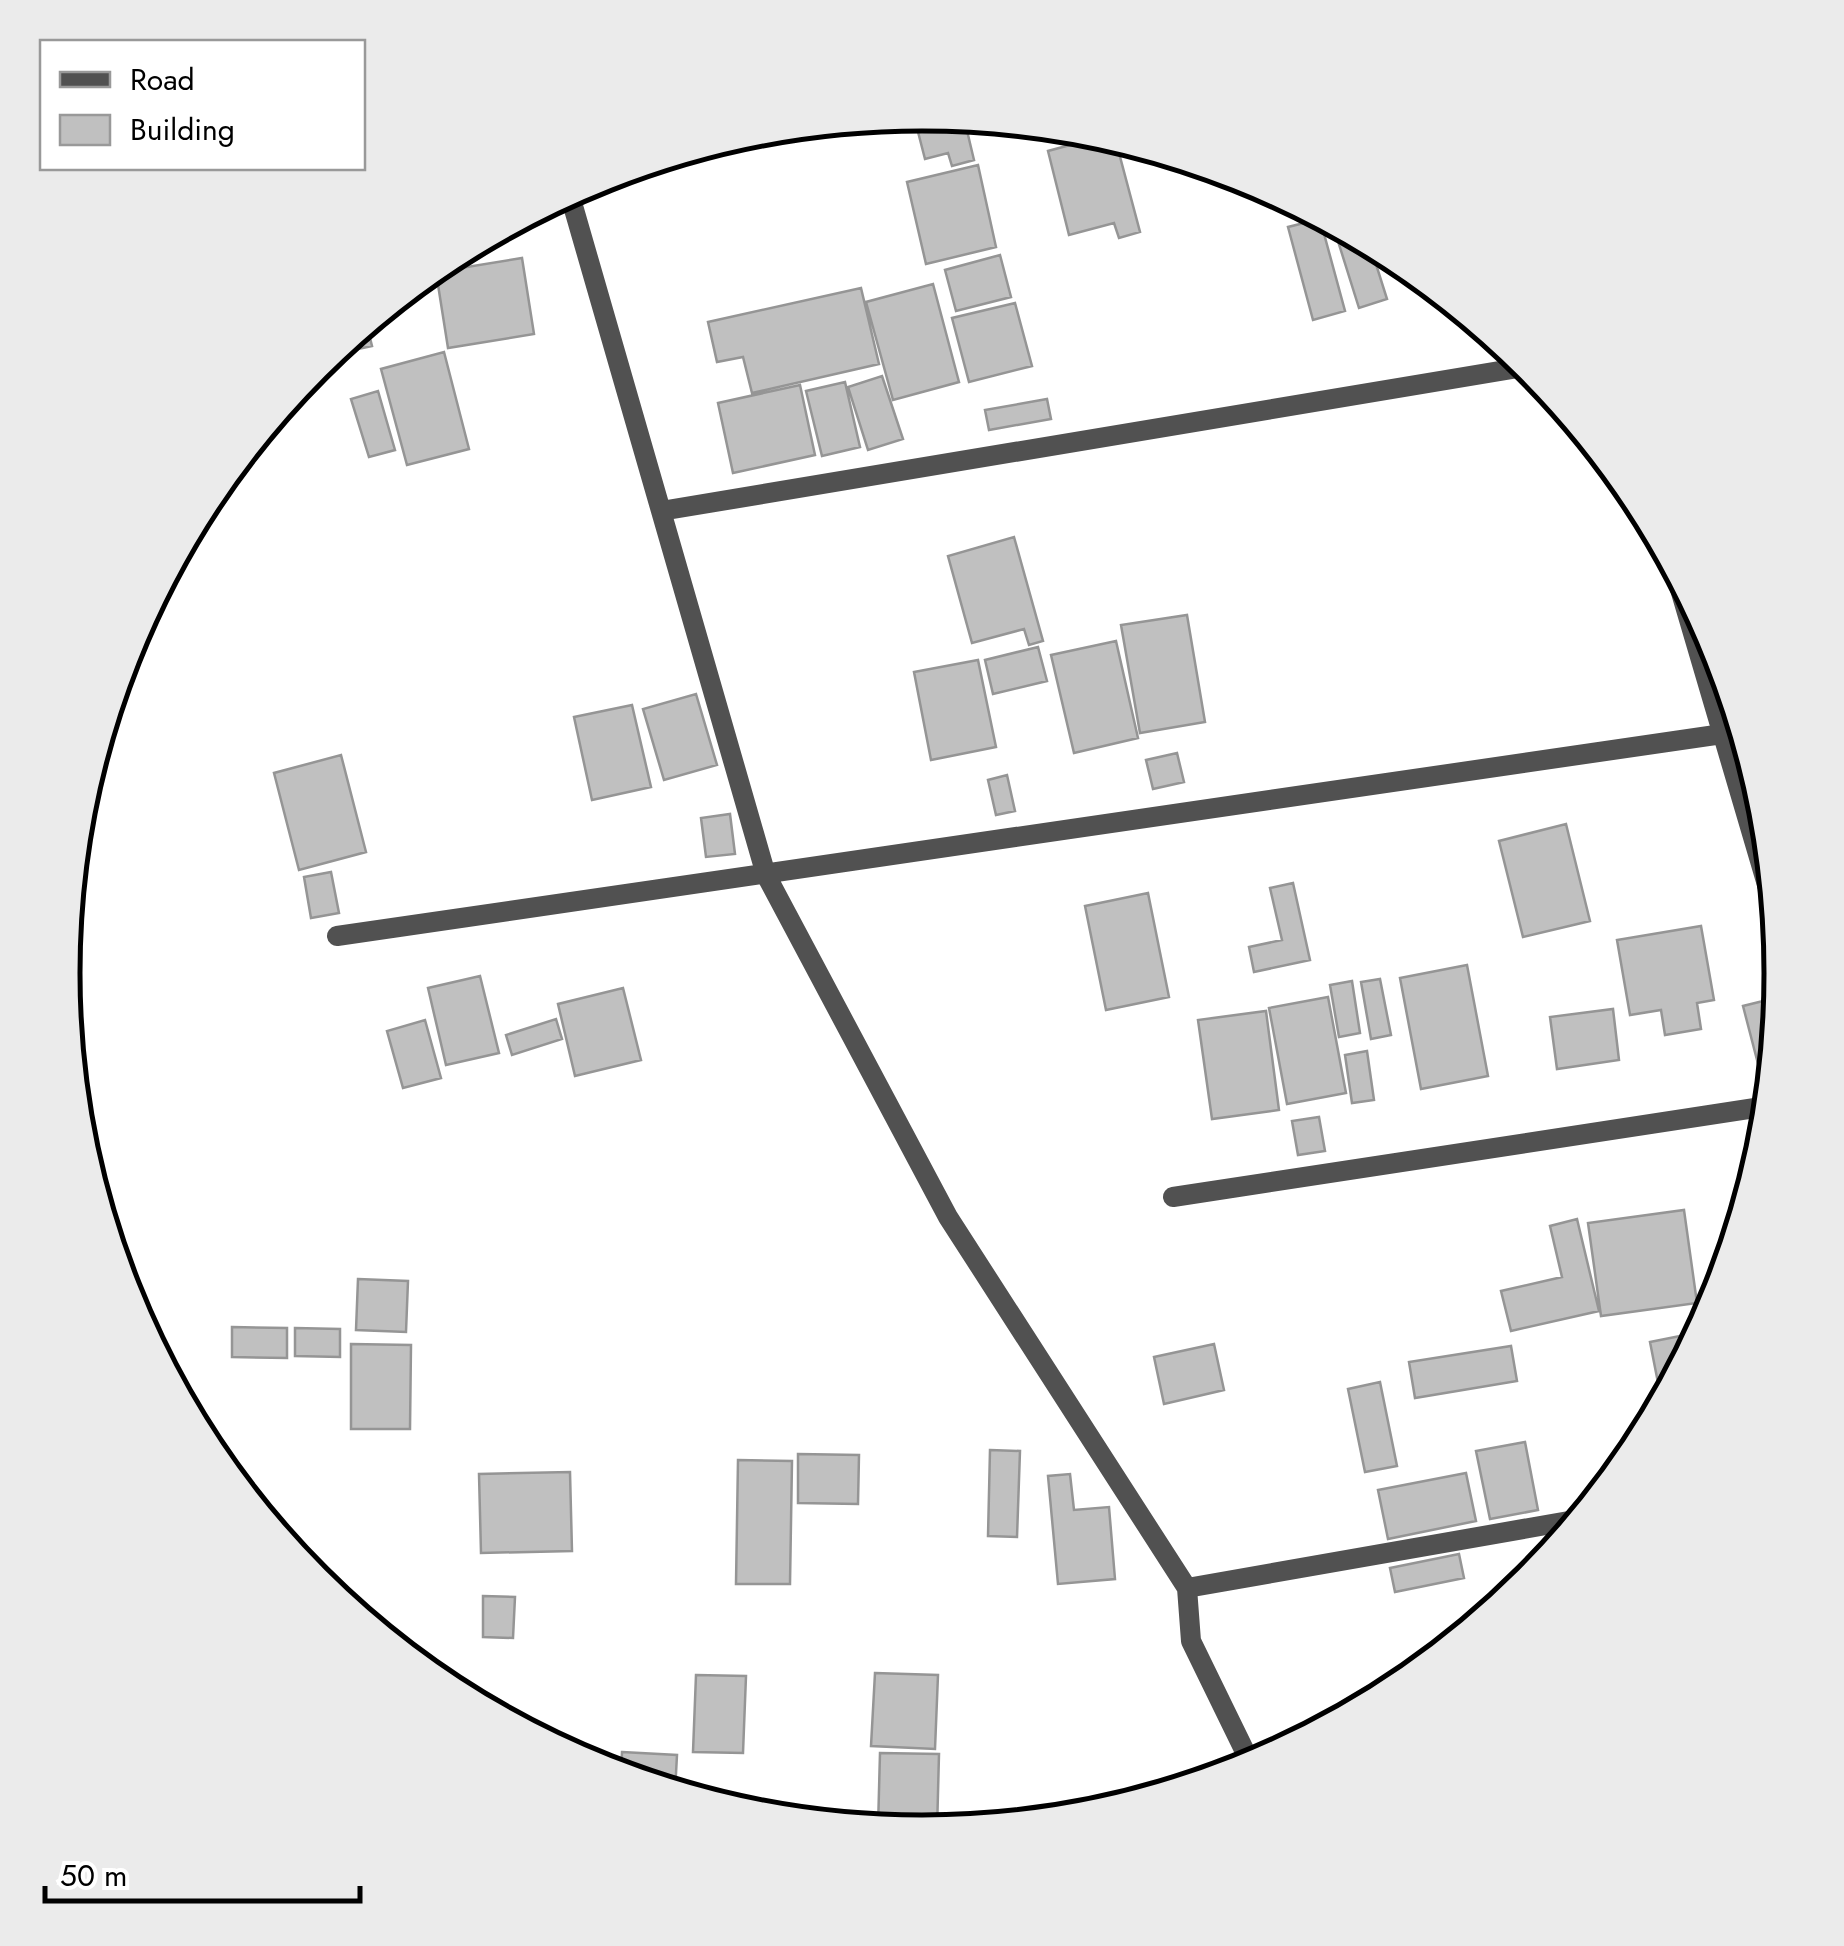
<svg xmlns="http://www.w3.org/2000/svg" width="1844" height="1946" viewBox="0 0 1844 1946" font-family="Jost,sans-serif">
	<rect width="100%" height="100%" fill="#fff"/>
	<path fill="#c0c0c0" stroke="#959595" stroke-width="2.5" d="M964,118l10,42 -22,6 -4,-13 -23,6 -8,-31z
		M1107,135l8,3 25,94 -21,6 -5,-15 -45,12 -21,-84z
		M978,165l18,82 -70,17 -19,-82z
		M1320,219l25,92 -32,9 -25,-93z
		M1332,222l37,20 18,57 -28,9z
		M1000,255l11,42 -55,14 -11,-41z
		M522,258l12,76 -86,14 -12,-76z
		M1425,279l23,19 -17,5z
		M933,284l26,98 -66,18 -27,-98z
		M861,288l18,76 -127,29 -9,-36 -26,5 -9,-40z
		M1015,303l17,63 -63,16 -17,-64z
		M366,322l6,24 -47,10z
		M444,352l25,97 -62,16 -26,-96z
		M882,376l21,63 -35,11 -20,-63z
		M845,382l15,65 -38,9 -16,-65z
		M800,385l15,70 -82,18 -15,-70z
		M378,391l17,59 -26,7 -18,-58z
		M1047,399l4,20 -62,11 -4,-20z
		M1014,537l29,104 -14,4 -5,-16 -52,14 -24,-87z
		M1187,615l18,107 -65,11 -19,-108z
		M1116,641l22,97 -64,15 -23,-98z
		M1038,647l9,34 -54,13 -8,-34z
		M978,660l18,87 -65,13 -17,-88z
		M696,694l21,71 -53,15 -21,-71z
		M632,705l19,82 -59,13 -18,-83z
		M1177,753l7,29 -31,7 -7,-29z
		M341,755l25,97 -67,18 -25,-97z
		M1007,775l8,36 -19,4 -8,-35z
		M730,814l5,40 -29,3 -5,-39z
		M1566,824l24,97 -67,16 -24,-96z
		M331,872l8,41 -28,5 -7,-41z
		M1293,883l17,77 -56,12 -5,-25 33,-7 -12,-52z
		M1148,893l21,104 -63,13 -21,-104z
		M1701,926l13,74 -17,3 4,26 -36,6 -4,-25 -31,5 -13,-75z
		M1467,965l21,111 -67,13 -21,-111z
		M480,976l19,77 -53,12 -18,-77z
		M1380,979l11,56 -20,4 -10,-57z
		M1352,981l8,52 -21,4 -9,-52z
		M623,988l18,72 -66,16 -17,-72z
		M1328,997l18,96 -59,11 -18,-96z
		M1763,1001l11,45 -3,35 -8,2 -20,-77z
		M1613,1009l6,51 -62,9 -7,-52z
		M1266,1011l13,99 -67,9 -14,-99z
		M556,1019l6,20 -50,16 -6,-20z
		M425,1020l16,58 -38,10 -16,-57z
		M1367,1051l7,49 -22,3 -7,-48z
		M1319,1117l6,34 -27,4 -6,-34z
		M1684,1210l13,93 -96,13 -13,-93z
		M1577,1219l22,92 -88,20 -10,-40 61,-14 -12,-51z
		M358,1279l50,2 -2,51 -50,-2z
		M232,1327l55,1v30l-55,-1z
		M295,1328l45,1v28l-45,-1z
		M1700,1332l-38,71 -12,-61z
		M351,1344l60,1 -1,84h-59z
		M1214,1344l10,46 -60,14 -10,-47z
		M1511,1346l6,35 -102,17 -6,-36z
		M1380,1382l17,84 -32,6 -17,-83z
		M1525,1442l13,68 -48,9 -14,-68z
		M990,1450l30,1 -3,86 -29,-1z
		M798,1454l61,1 -1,49 -60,-1z
		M738,1460l54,1 -2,123h-54z
		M570,1472l2,79 -91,2 -2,-79z
		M1466,1473l10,48 -88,18 -10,-49z
		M1070,1474l4,36 35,-3 6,72 -57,5 -10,-108z
		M1459,1554l5,24 -69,14 -5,-24z
		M483,1596l32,1 -2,41 -30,-1z
		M875,1673l63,2 -3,74 -64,-3z
		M696,1675l50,1 -3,77 -50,-1z
		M622,1752l55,3 -2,37 -54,-17z
		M880,1753l59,1 -2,77 -59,-3z"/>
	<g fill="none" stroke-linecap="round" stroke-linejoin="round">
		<path stroke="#515151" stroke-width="20" d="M569,192l197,683 182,342 239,371 4,53 61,125
			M661,511l869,-145
			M1672,562l103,350
			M337,936l1406,-205
			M1173,1197l595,-91
			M1187,1588l393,-69"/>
	</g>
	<path d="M0 0H1844V1946H0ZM80 973a842 842 0 1 1 1684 0a842 842 0 1 1-1684 0Z" fill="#ebebeb" fill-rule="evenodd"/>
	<path fill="none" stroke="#000" stroke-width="5" d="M80 973a842 842 0 1 1 1684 0a842 842 0 1 1-1684 0Z"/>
	<rect x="40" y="40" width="325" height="130" fill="#ffffff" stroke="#999999" stroke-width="2.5"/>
	<rect x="60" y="72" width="50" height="15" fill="#515151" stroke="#999999" stroke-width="2.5"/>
	<text x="130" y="90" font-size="30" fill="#000000">Road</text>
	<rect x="60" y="115" width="50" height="30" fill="#c0c0c0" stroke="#999999" stroke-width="2.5"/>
	<text x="130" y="140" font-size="30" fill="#000000">Building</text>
	<path d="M45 1886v15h315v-15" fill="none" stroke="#000000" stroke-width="5"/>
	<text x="60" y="1886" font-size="30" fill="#000000" stroke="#ffffff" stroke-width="8" paint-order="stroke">50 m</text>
</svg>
